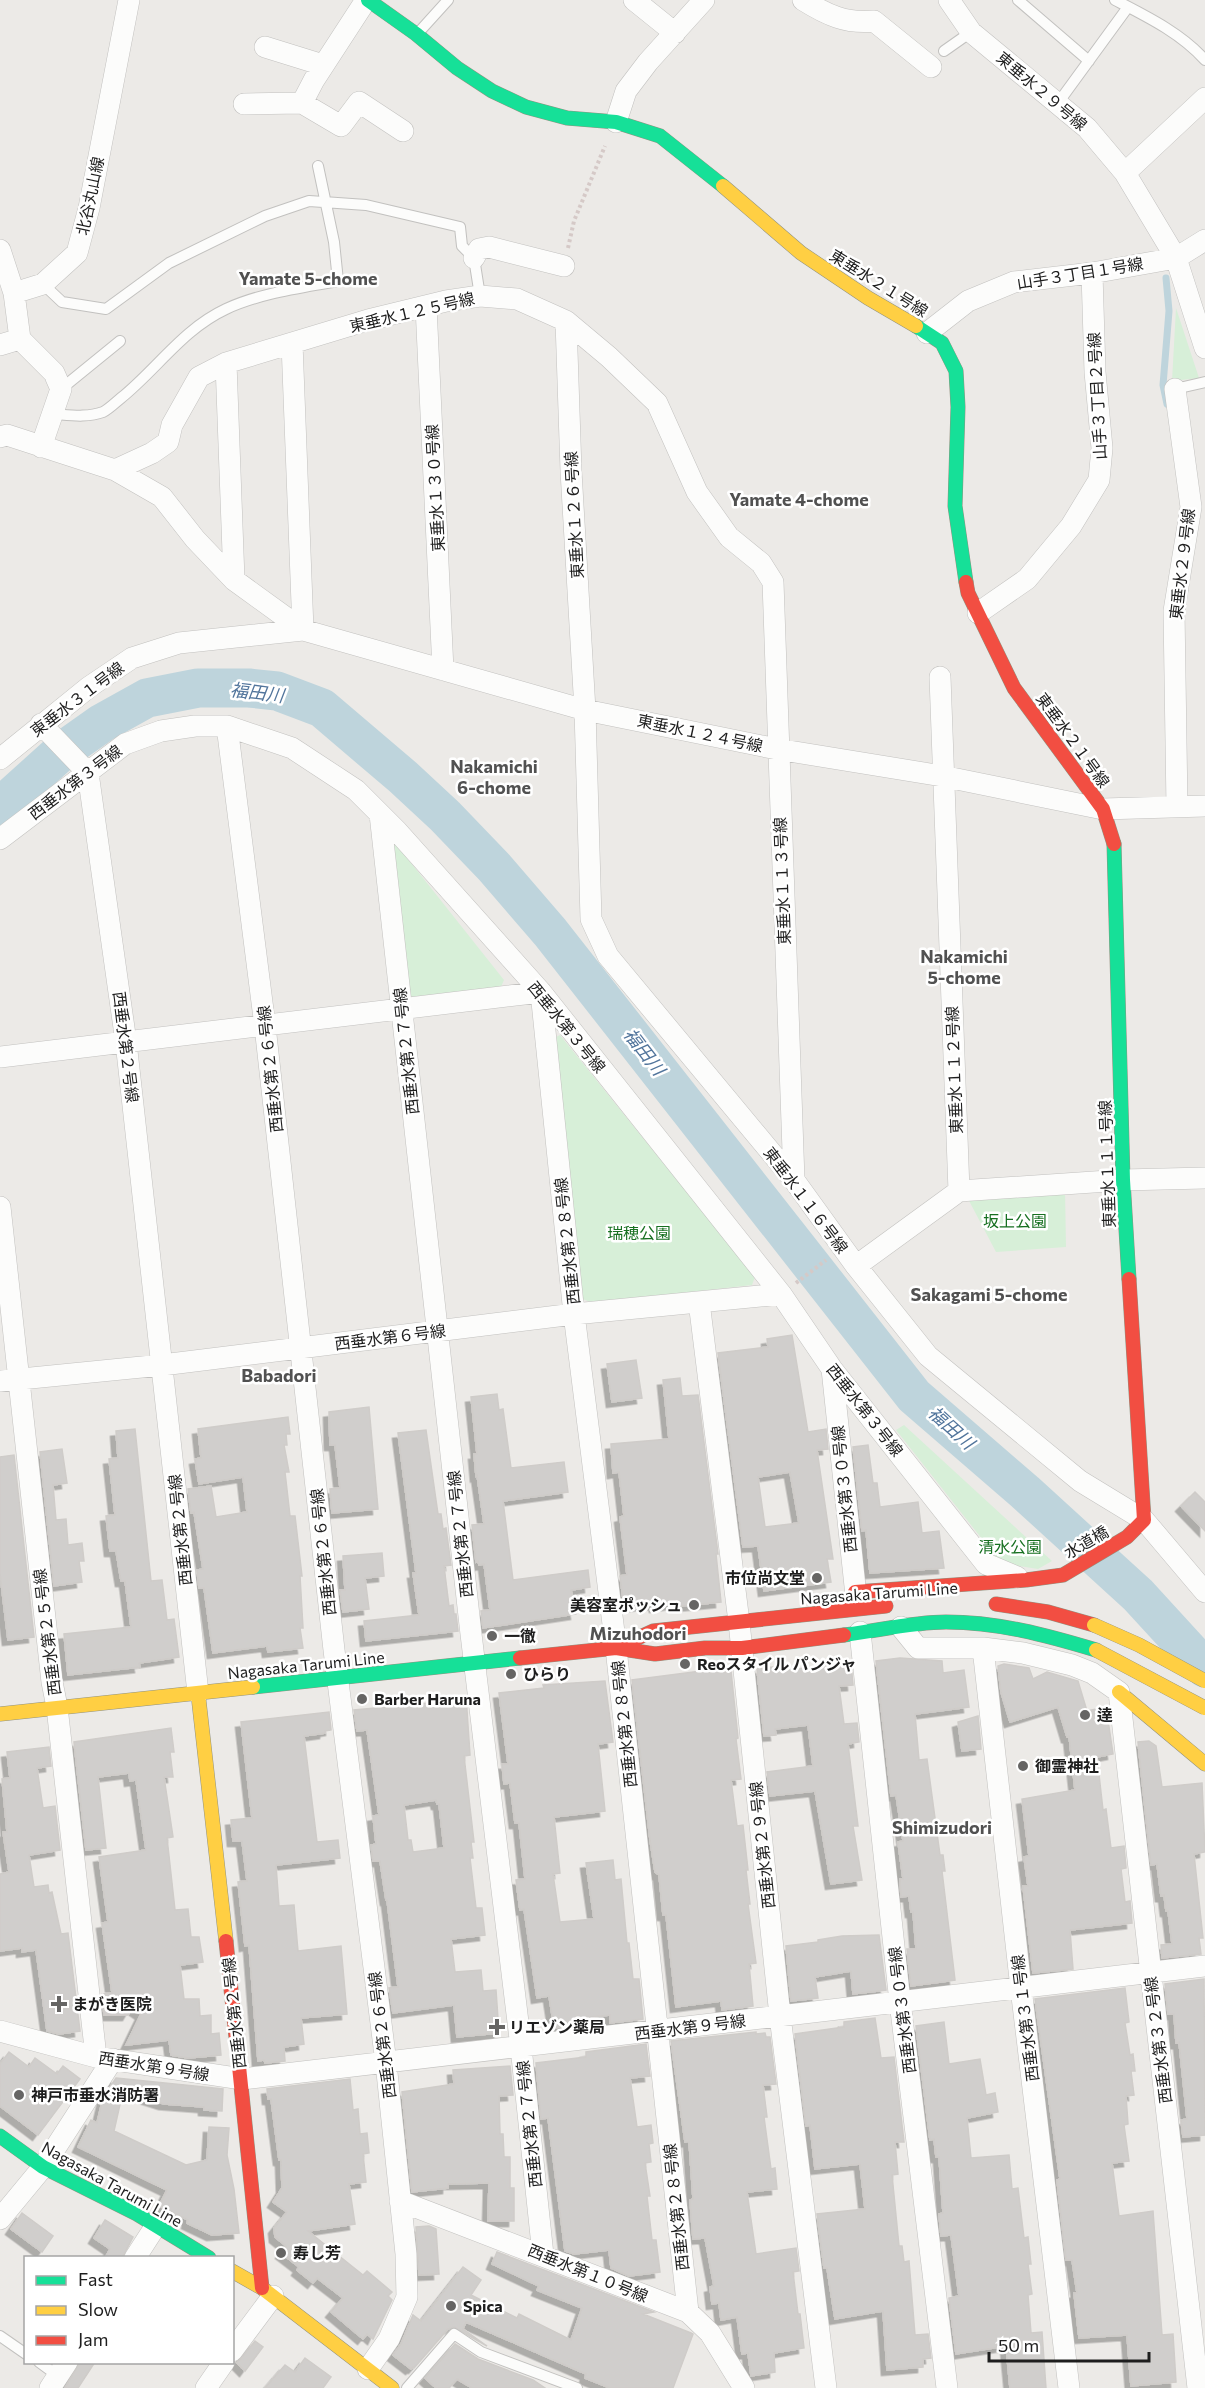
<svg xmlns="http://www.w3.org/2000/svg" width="1205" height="2388" viewBox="0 0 1205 2388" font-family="Commissioner,'Noto Sans JP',sans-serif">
	<defs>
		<filter id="shadow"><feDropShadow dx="-5.5" dy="5.5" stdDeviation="0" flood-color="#0004"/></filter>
	</defs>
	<rect width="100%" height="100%" fill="#eceae7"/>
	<path fill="#d7efd8" d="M1176,308l23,70 -27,3z
		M396,844l108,136 -4,9 -82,11 -12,-7 -17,-147z
		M560,1035l195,242 -3,8 -159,18 -13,-5 -26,-260z
		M1065,1189l1,58 -70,5 -30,-57z
		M904,1425l148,136 -14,8 -37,-6 -105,-133z"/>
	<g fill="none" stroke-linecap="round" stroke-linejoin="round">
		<path stroke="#bed4dc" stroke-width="7" d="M1166,278l3,33 -6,74 4,19"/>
		<path stroke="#bed4dc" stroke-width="39" d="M0,807l61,-55 41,-29 45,-25 51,-10h51l28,3 45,17 81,69 42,39 49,51 56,65 364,464 111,96 113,103 67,73"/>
	</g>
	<path fill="#d0cecc" stroke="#cfccc9" stroke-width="1.5" fill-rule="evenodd" filter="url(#shadow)" d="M792,1335l16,97 18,-3 2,20 -11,1 16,109h-6l4,23 -67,9 -6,-45 -15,1 -25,-194 50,-6 -1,-8zM790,1472l9,51 -34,4 -7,-50z
		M636,1360l6,38 -30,4 -5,-38z
		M680,1378l2,18 16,-1 20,159h-2l5,48 -48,5v-3l-18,3 -1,-3 -30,3 -4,-31 7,-1 -7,-58 4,-1 -5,-44 -6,1 -2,-29 58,-5 -6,-59z
		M497,1394l2,16 4,-1 8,59 53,-6 4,30 -65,9 10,79 75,-10 2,17 -19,3 5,24 -93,14 -2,-17 9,-1 -6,-46 -5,1 -1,-4 -2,1 -4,-37 12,-1 -7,-49 -1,1 -2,-22h3l-6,-57z
		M369,1407l9,102 -46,4 -2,-24 10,-1 -5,-43h-5l-1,-33z
		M288,1417l2,17h-4l1,11h-3l5,27h-4l5,44h5l7,60h-2l3,52h-3l3,20 -35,4 -1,-6 -54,7 -9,-65h-5l-2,-18 6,-1 -9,-57 -3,1 -3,-24 23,-3 5,31 31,-5 -4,-35 -44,7 -4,-25 6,-1 -3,-29z
		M135,1429l16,152 11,-1 5,40 7,-1 5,38 -40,6 1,4 -72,8 -4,-41 67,-7 -6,-46h-4l-5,-30h-6l-4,-35 9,-1 -6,-56 9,-1 -2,-27z
		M426,1430l12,84h3l2,15 3,-1 5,37 -7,1 5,40 4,-1 1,9h2l2,17 -92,10 -2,-20 55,-6 -6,-42h3l-18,-140z
		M868,1445l5,38h4l3,24 38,-5 4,31 17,-2 5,37 -74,5 -4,-43 -4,1 -9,-84z
		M62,1449l5,34 -14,2 3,35 10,-1 2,26 14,-2 2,18h-5l3,21 -28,4 -14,-134z
		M14,1455l20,182 -26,3 -8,-66v-117z
		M1195,1492l10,10v29l-24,-25z
		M382,1553l2,23 -19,2 4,31 -26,3 -3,-22h5l-2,-34z
		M900,1658l42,3 1,12 21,-3 5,37 -54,7 4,46 8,-1 13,96h3l2,16h-3l13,109 -44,6 -4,-37h9l-3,-37h-2l-2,-16 -8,1 -1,-18h3l-5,-37 5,-1 -7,-46 -5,1 -15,-135z
		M842,1663h9l2,22 -14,1 5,38 13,-1 2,19 -11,2 10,82h-5l9,54 -31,4 -16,-93 -45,5 -3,-24 46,-6 -5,-41 -33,4 1,6 -12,1 -7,-67 24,-3 1,5z
		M1004,1664l25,4 4,11 14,-7 31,9 9,30 19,-4 7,47 -16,3 6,53 3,-1 5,39 13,-2 2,22 -5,1 4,33 5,-1 2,22 -62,7 3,39 -40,4 -10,-87h5l-4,-29 5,-1 -7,-57 53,-9 -6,-54 -2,1 -9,-30 -48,15 -9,-30 -3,-26z
		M724,1668l1,4 6,-1 7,67 -2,1 5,40 -10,1 6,46 6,-1 5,45h-2l4,34h-2l8,59 -7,1 4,42 -31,4 -1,-9 -45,6 -10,-92h-3l-4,-40 -4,-3 -5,-32 -18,-160z
		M605,1681l8,61 -15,2 7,67 -51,6 6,56 -7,1 7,48 34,-3 -8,-56 27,-3 2,20 6,-1 6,64h2l4,36h6l4,40 -33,4v-8l-37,4 1,6 -20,3 -5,-32 -12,2 -13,-89 -4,1 -4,-30 9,-1 -6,-56h-4l-5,-40 -6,1 -2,-20h6l-9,-71 45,-5 -1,-3z
		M466,1696l4,59 -6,1 10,86h-3l2,16h-3l6,50h6l3,27 -34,4 4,33 26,-2 2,21 13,-1 3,43 -42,4 -3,-32 -61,8 -4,-25 9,-1 -11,-87h-1l-6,-39h-7l-2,-16 5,-1 -3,-28 6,-1 -12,-85 -10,1 -3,-21 76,-7zM436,1800l1,4h2l5,44 -31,4 -2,-12h-3l-4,-35z
		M329,1712l2,18 -6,1v2l-21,3 13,106 21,-2 2,18 -64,7 3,41 15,-1 4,46 43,-5 6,68 -46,4 3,26 -20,3 1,14 -20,2 -1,-3 -6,1 -9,-116 -4,1 -7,-64 9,-1 -5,-40h-9l-2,-21 21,-2 -11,-96z
		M978,1716l3,33 -19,2 -4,-29z
		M171,1728l3,24h-4l3,25h-9l9,60 -6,1 8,72 13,-1 3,28h8l4,25 -23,3 4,34h15l1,17 11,-1v19l8,-1 2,22 -33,3 -17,-3 -2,-15 -43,5 15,-31 -9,-6 -4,7h-24l-2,-21 10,-1 -10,-70 6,-1 -9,-65 47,-7 -10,-70 -6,1 -1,-8 -31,4 8,71 -20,2 -12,-108z
		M1149,1741l7,5 6,41 40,-4 3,69 -11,2 9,84h-4l2,16 -39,4 -1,-13 11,-1 -4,-33h-2l-2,-16 -3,1 -4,-32 -6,1 -13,-123z
		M49,1747l2,19 -14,2 6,40 12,-2 5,44 -31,5 5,32 14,-2 1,8 3,-1 9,42 7,-1 12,98 -21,3 -12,-3 -11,-81 -14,2v-4l-22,3v-77l9,-2 -6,-40h4l-5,-53 8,-1 -3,-26z
		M879,1935l7,55 -33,4 -2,-23 -36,6 3,21 -27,3 -5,-55 32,-4v-2l24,-4z
		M1204,1979l1,156 -22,2 -2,-17 6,-1 -8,-77 -3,1 -2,-29h-6l-3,-30z
		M1125,1988l4,34 -4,1 5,32 3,-1 2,17h-4l3,24 -8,1 2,28 -4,1 5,36 -17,2 7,53 34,-5 9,124 11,-1 3,48 -45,4 -4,-51 -48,3 -5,-45h3l-5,-33h-6l-9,-80 3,-1 -25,-180z
		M875,2018l6,40 13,-1 10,85h-9l3,32 -6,1 7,71h3l2,16 5,-1 6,74 13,-1 3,24 -8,1v8l-36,3 -4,-59 -48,8 -8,-51h-3l-7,-54 48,-5 -5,-45 -45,5 -5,-44 -4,1 -11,-92 49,-7v-5z
		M944,2022l5,42 31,-5 6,36 9,-2 3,19 -31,6 4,40 38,-3 3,34 6,-1 6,50 4,-1 3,27h-3l4,30 -4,1 3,38 11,-1 4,56h-36l-4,-42 -50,8 -7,-56 10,-2 -8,-61 -10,1 -2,-22 4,-1 -4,-56h-3l-2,-18 -4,1 -14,-114z
		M756,2032v2l9,-1 1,4h4l6,47 -13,1 4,32h-3l7,52 4,-1 2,21 -30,3 9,62 40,-6 3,23 -6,1 5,42h2l4,34 -30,5 1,19 -24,4 -3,-23 -6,1 -5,-37 -16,3 -2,-17 -7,1 -2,-17 4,-1 -9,-48 -12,1 -3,-39 3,-1 -4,-58 -4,1 -14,-101z
		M646,2044l4,32 -20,2 7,49 14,-2 2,18 -4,1 2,18 -6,1 5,33h-3l5,44h4l4,32 -31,4 -18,-8 -2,-18 -35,4 -9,-3 -17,-133 -7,1 -5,-56 50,-6v-5z
		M9,2052l20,15 6,-9 22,16 6,-8 17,13 -42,56 -38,-29v-42z
		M510,2066l3,29 -14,1 1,38h3l1,23h6v31h4v33h-26l1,-38 -41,1v4l-36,4 -10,-100 52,-8 -1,-14z
		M116,2078l107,11 -1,22 -18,-1v-3l-40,-3 -41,-13 -9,40 72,34 21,-5 2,-33 20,1 -2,27 7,34 5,44 -27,2 -25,-12 1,-3 -29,-14 8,-16 -89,-43 13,-27 6,3 6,-25z
		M350,2079l3,31 5,-1 2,25 7,-1 2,20 -6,1 3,28 -17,2 6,40 -47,7 55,44 4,-4 25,21 -4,4 4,4 -19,39 -6,-5 -4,5 -32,-27 12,-14 -26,-20 -4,5 -16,-13 2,-3 -18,-14 5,-7 -11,-9 -1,-9 13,-16 -14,-10 9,-14 -1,-28h-2l-8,-61h-3l-1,-10z
		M22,2213l31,23 -11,16 -31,-23z
		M105,2220l28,17 -11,21h-17l5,-9 -16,-11z
		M429,2226l7,3 3,45 -20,1 -3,-48z
		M497,2252l157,60 -11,2 48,19 2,1 -20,54h-63l-25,-10 1,-4 -120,-52 -3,7 24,17 -33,-19 -6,2 -34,39 -1,-1 -2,2 -18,-14 8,-11 12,-29 8,6 42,-54 18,13 -10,15 46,23 2,-4 52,26 11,-32 -45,-18 2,-4 -47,-22z
		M255,2341l8,6 -18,24 -8,-8z
		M455,2344l23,15 55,21 12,8h-73l-15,-9 -8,9h-13l-11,-10z
		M305,2358l26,19 -8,11h-58l20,-23 10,7z
		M80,2362h15l-17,26h-13z"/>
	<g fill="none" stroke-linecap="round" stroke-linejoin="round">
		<g stroke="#c2c1bf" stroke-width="12">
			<path id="lane" d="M1018,0l71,61
				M1115,0c31,16 66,33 90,60
				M419,32l29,-32
				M944,51l27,-19
				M1058,103l70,-96
				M43,284l19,18 44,7 63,-46 96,-47 44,-15 57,4 94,22 2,19 12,12 6,38
				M61,389l59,-48
				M1175,389l30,-7
				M53,414c16,1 34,4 50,-2 6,-3 13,-10 18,-14 36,-29 62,-69 105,-89 34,-16 75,-21 112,-28l-4,-39 -16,-76
				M0,2336l26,18
				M39,2362l19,14
				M407,2388l47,-54 27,18 96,36"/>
		</g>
		<g stroke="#c2c1bf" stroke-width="22">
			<path id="street" d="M634,0l41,33
				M803,0c24,15 43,24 71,21l57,46
				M949,0l22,32 116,96 38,45 51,85 29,90
				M265,47l58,18
				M302,103l39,23 18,-24 44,29
				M244,104l58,-1 12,-23 52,-80
				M616,122l10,-31 22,-29 56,-62
				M1125,173l80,-75
				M0,250l14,43
				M474,258l5,-9 10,-2 75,19
				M426,306l17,364
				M566,321l5,150 14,239 6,209 17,37 186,224 62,86 72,90 152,125 64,39 61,72
				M927,333l41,-32 46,-19 78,-9 84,-15 29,-18
				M292,343l11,287
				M0,345l20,-6
				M226,363l8,217
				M1175,389l16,118 -17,104 3,196
				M0,437l7,-2 108,35 47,27 33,42 39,41 69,50
				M41,447l20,-58 -7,-16 -34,-34 -6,-46 29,-9 34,-31 12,-45 40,-208
				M115,470l37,-17 16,-11 4,-17 27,-48 27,-14 142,-43 78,-19 34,-5 37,3 49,22 43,36 48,46 40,89 32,45 32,26 12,19 21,598
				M978,613l49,-34 44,-53 28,-46 3,-32 -7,-76 -3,-99
				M41,724l47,49 38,269 72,651
				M227,726l38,300 69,624 52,413 20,191 1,43 -18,42 -21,30
				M0,759l89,-72 43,-29 47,-15 124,-13 282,80 192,39 165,27 161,33 102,-3
				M380,814l91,820 50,413 22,208
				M0,839l125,-95 36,-13 34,-5h32l65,22 64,42 41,41 144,161 240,302 51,75 154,195 31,13
				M0,1057l541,-65 33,322 42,334 72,664
				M959,1191l164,-11 82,-2
				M0,1207l52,475 5,25 39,350
				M856,1266l103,-75 -19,-514
				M699,1302l40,320 41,394 46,372
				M832,1369l25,236
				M0,1381l162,-16 412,-51 207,-20
				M901,1627l17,21h65l40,5 49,12 20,8 27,19 79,696
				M860,1632l40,370 47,386
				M983,1648l38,340 48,400
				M0,2031l96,26 146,22 963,-113
				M400,2201l288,111 22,21 34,55
				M0,2219l43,-52 70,-108
				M135,2258l20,-31
				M232,2351l41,-55
				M50,2388l17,-26
				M206,2388l18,-26"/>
		</g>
		<g stroke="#929381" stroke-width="15">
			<path id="fast" d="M368,0l48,34 41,34 35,23 34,16 41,11 49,4 44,14 63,50
				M916,326l26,17 14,28 2,36 -3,99 11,76
				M1114,844l9,336 6,99
				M844,1635c33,-4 68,-13 102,-13 52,0 100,13 150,28
				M253,1687l267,-29
				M0,2136l43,31 94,47 72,44"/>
		</g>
		<g stroke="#929381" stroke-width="15">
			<path id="slow" d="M723,186l78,67 67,45 48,28
				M1119,1692l86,72
				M198,1693l28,248
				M0,1714l253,-27
				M232,2271l30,17 130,100"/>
		</g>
		<g stroke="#929381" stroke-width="15">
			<path id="jam" d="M966,582l2,11 46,95 89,121 11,35
				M855,1592l171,-12 37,-5 64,-38 17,-17 -15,-241
				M996,1604l52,8 46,13
				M616,1648l37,-17 233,-25
				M520,1658l96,-10 39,6 50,-6h37l102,-13
				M226,1941l36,347"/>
		</g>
		<path stroke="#d5c9c7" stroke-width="4" stroke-dasharray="3 3" stroke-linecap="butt" d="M568,248l6,-27 31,-75
			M796,1283l30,-23"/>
		<use href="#lane" stroke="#fcfcfb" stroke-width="10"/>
		<use href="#street" stroke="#fcfcfb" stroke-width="21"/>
		<use href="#fast" stroke="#16e098" stroke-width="14"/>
		<use href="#slow" stroke="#ffcf43" stroke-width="14"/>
		<use href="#jam" stroke="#f24e42" stroke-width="14"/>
		<g stroke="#929381" stroke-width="15" stroke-linecap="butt">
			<path id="slow-bridge" d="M1094,1625l45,20 66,36
				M1096,1650l109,58"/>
		</g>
		<use href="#slow-bridge" stroke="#ffcf43" stroke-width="14"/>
	</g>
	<g fill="#666564" stroke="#fff" stroke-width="2">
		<circle cx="817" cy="1578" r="6"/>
		<circle cx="694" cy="1605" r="6"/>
		<circle cx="492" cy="1636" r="6"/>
		<circle cx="685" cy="1664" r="6"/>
		<circle cx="511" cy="1674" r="6"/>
		<circle cx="362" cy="1699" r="6"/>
		<circle cx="1085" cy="1715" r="6"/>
		<circle cx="1023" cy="1766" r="6"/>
		<path d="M56 1995h6v6h6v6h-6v6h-6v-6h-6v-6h6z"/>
		<path d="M494 2018h6v6h6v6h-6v6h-6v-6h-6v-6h6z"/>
		<circle cx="19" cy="2095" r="6"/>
		<circle cx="281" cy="2253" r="6"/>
		<circle cx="451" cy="2306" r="6"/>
	</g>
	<g text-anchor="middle" stroke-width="5" stroke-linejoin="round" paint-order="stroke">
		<g font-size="16" fill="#1e1e1e" stroke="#fff">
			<text transform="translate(1042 91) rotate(40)" y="6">東垂水２９号線</text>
			<text transform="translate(90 196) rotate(-78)" y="6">北谷丸山線</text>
			<text transform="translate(1080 273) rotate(-9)" y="6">山手３丁目１号線</text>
			<text transform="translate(879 283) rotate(32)" y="6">東垂水２１号線</text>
			<text transform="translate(412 312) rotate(-13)" y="6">東垂水１２５号線</text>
			<text transform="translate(1097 396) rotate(-93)" y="6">山手３丁目２号線</text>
			<text transform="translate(435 488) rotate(-93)" y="6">東垂水１３０号線</text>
			<text transform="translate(574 515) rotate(-93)" y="6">東垂水１２６号線</text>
			<text transform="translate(1182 564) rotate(-83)" y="6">東垂水２９号線</text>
			<text transform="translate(77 699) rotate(-37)" y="6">東垂水３１号線</text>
			<text transform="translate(700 733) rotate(12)" y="6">東垂水１２４号線</text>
			<text transform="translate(1073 740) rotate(54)" y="6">東垂水２１号線</text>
			<text transform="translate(75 782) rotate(-37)" y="6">西垂水第３号線</text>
			<text transform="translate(782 881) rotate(-92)" y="6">東垂水１１３号線</text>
			<text transform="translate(567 1027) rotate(51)" y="6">西垂水第３号線</text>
			<text transform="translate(126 1047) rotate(83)" y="6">西垂水第２号線</text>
			<text transform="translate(406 1051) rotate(-96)" y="6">西垂水第２７号線</text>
			<text transform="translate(270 1069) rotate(-96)" y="6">西垂水第２６号線</text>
			<text transform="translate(954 1070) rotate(-92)" y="6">東垂水１１２号線</text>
			<text transform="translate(1107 1164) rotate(-92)" y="6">東垂水１１１号線</text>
			<text transform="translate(806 1200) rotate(53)" y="6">東垂水１１６号線</text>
			<text transform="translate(567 1241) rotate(-96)" y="6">西垂水第２８号線</text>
			<text transform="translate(390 1337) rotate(-7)" y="6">西垂水第６号線</text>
			<text transform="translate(865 1410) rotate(52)" y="6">西垂水第３号線</text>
			<text transform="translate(844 1489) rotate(-96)" y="6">西垂水第３０号線</text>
			<text transform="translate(180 1530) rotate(-96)" y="6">西垂水第２号線</text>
			<text transform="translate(460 1534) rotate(-96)" y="6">西垂水第２７号線</text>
			<text transform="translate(1086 1542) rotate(-30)" y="6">水道橋</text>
			<text transform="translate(323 1552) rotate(-96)" y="6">西垂水第２６号線</text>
			<text transform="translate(879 1593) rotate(-4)" y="6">Nagasaka Tarumi Line</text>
			<text transform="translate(47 1632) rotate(-97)" y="6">西垂水第２５号線</text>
			<text transform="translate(306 1665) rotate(-6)" y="6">Nagasaka Tarumi Line</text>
			<text transform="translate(624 1724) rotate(-96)" y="6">西垂水第２８号線</text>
			<text transform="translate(762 1845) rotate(-96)" y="6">西垂水第２９号線</text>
			<text transform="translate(902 2010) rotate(-97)" y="6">西垂水第３０号線</text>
			<text transform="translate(234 2013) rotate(-96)" y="6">西垂水第２号線</text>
			<text transform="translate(1025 2018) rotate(-97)" y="6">西垂水第３１号線</text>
			<text transform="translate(690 2027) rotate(-7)" y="6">西垂水第９号線</text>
			<text transform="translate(382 2035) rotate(-97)" y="6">西垂水第２６号線</text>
			<text transform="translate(1158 2040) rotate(-97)" y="6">西垂水第３２号線</text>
			<text transform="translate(154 2066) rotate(9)" y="6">西垂水第９号線</text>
			<text transform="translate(529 2124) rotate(-96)" y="6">西垂水第２７号線</text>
			<text transform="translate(112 2184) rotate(29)" y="6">Nagasaka Tarumi Line</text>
			<text transform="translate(676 2207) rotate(-96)" y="6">西垂水第２８号線</text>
			<text transform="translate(588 2273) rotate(22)" y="6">西垂水第１０号線</text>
		</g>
		<g font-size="16" fill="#177021" stroke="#fff">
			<text x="1015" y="1227">坂上公園</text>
			<text x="639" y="1239">瑞穂公園</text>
			<text x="1010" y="1553">清水公園</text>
		</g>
		<g font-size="16" font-weight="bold" fill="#1e1e1e" stroke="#fff" text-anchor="start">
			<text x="805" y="1584" text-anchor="end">市位尚文堂</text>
			<text x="682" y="1611" text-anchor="end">美容室ポッシュ</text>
			<text x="504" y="1642">一徹</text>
			<text x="697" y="1670">Reoスタイル パンジャ</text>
			<text x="523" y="1680">ひらり</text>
			<text x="374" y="1705">Barber Haruna</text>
			<text x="1097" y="1721">逹</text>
			<text x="1035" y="1772">御霊神社</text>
			<text x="72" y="2010">まがき医院</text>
			<text x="509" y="2033">リエゾン薬局</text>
			<text x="31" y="2101">神戸市垂水消防署</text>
			<text x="293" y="2259">寿し芳</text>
			<text x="463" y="2312">Spica</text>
		</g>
		<g font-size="18" font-weight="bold" fill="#515151" stroke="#fff">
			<text x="308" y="285">Yamate 5-chome</text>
			<text x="799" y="506">Yamate 4-chome</text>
			<text x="494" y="773">Nakamichi<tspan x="494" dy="21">6-chome</tspan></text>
			<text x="964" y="963">Nakamichi<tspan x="964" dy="21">5-chome</tspan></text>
			<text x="989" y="1301">Sakagami 5-chome</text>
			<text x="279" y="1382">Babadori</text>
			<text x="638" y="1640">Mizuhodori</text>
			<text x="942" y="1834">Shimizudori</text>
		</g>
		<g font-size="18" font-style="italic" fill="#52759c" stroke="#fff">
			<text transform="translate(257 693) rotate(7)" y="6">福田川</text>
			<text transform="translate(644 1052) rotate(52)" y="6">福田川</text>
			<text transform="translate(951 1428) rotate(42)" y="6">福田川</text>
		</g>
	</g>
	<rect x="24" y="2256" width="210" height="108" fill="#ffffff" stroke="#a5a5a5" stroke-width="1.5"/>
	<rect x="36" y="2276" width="30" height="9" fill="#16e098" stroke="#a5a5a5" stroke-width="1.5"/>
	<text x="78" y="2286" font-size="18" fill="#1e1e1e">Fast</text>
	<rect x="36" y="2306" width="30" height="9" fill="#ffcf43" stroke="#a5a5a5" stroke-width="1.5"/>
	<text x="78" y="2316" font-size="18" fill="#1e1e1e">Slow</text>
	<rect x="36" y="2336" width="30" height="9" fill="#f24e42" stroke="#a5a5a5" stroke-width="1.5"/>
	<text x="78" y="2346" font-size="18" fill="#1e1e1e">Jam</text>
	<path d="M989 2352v9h160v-9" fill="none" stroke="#1e1e1e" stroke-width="3"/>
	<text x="998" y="2352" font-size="18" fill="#1e1e1e" stroke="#ffffff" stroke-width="4.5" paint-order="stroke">50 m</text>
</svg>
